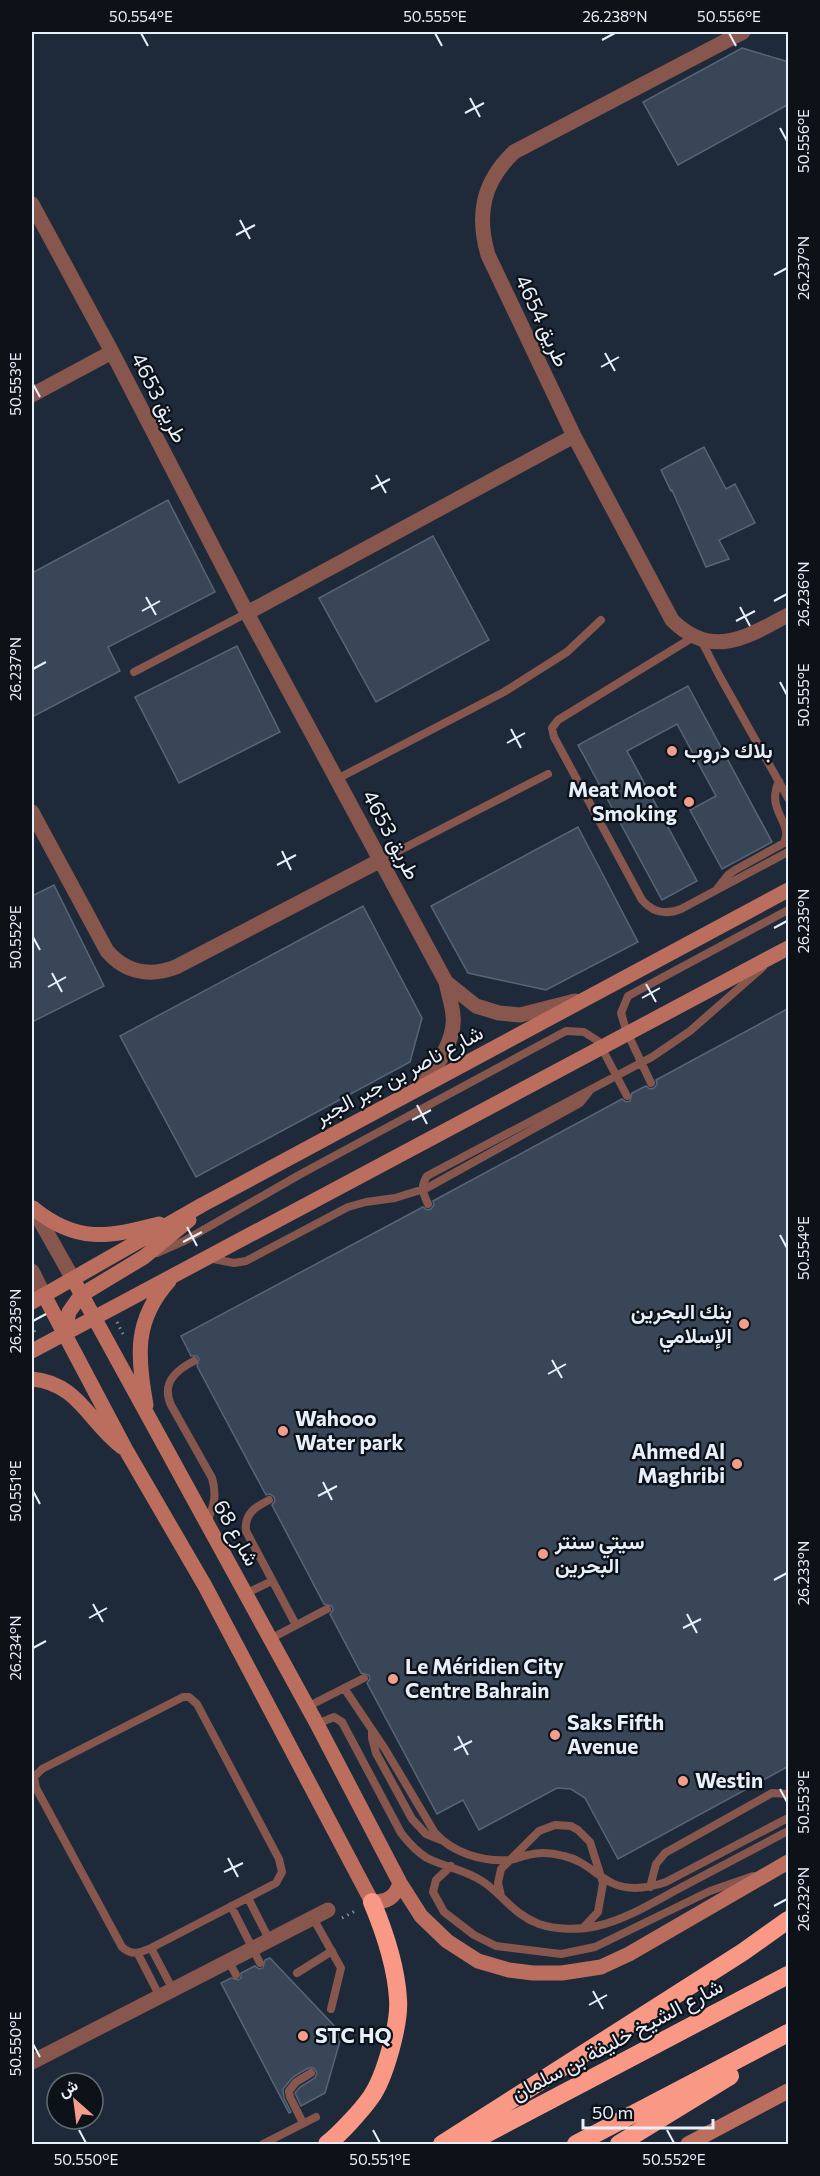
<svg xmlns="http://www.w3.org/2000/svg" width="820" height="2176" viewBox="0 0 820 2176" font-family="Commissioner,Vazirmatn,sans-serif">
	<rect width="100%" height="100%" fill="#1e2a3a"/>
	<path fill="#394657" stroke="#586577" stroke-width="1.5" d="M742,48l47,14v42l-111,61 -35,-63z
		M704,447l22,42 9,-5 20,39 -36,17 10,19 -23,8 -34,-77 -1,1 -10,-21z
		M168,500l47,92 -107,55 12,24 -88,46v-144z
		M433,536l56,104 -113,62 -57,-104z
		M237,646l43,86 -101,51 -44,-86z
		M688,686l84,156 -50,27 -32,-59 26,-14 -39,-72 -50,27 70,130 -35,19 -84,-155z
		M578,827l60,115 -92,48 -78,-17 -37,-67z
		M54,885l50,101 -72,36v-126z
		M363,906l59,112 -12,44 -214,115 -76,-141z
		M789,1008v758l-171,93 -33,-61 -14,-9 -14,-1 -78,42 -16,-30 -26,14 -70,-131 3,-4 -1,-4 -8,-2 -31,-59 3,-4 -1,-4 -8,-2 -52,-99 3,-4 -1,-4 -4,-3 -4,1 -69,-129 2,-7 -2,-3h-6l-10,-20 242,-129 4,3 4,-1 3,-4 -1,-4 189,-102 4,3 4,-1 2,-8 14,-7 4,3 4,-1 3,-4 -1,-4z
		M270,1958l72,76 -17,59 -24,13 -6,-13 5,-6 15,-9 2,-5 -3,-5h-6l-15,9 -10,12 1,9 7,14 -2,1 -68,-130 10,-5 7,2 3,-2v-5l14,-7 4,3 4,-1 2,-8z"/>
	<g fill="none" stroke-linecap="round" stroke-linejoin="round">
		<path stroke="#848e9c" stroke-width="3" stroke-dasharray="1.5 4.5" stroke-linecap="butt" d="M117,1322l6,12
			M32,1325l3,7
			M342,1918l15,-8"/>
		<path stroke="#87564c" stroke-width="8" d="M695,636l-137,84 -6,8 2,9 88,163c11,13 24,15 39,9l107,-57
			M701,640l18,35 69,123
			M134,672l113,-59
			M337,779l167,-87 63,-40 34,-32
			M381,860l167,-86
			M717,889l11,-14 7,-5 49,-27c10,-21 -19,-32 -5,-62
			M651,1083l-25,-53 -5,-17 7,-17 160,-86
			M428,1204c-5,-11 -8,-17 -1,-28l225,-119 38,-26 73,-64
			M157,1253l27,-12 115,-66 267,-144 18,1 14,9 29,55
			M208,1258l26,5 12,-2 102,-54 18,-5 29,-4 32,-10 153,-85 9,-11
			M194,1361c-18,9 -33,22 -23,44l41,73c5,17 2,28 -5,44
			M269,1500c-14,7 -25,14 -23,31l50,94
			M245,1594l27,-13
			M270,1639l57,-30
			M344,1688l41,61 50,84c18,20 47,29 75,27 6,-1 12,-4 18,-5 11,-3 25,-2 36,1 19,4 31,18 48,27 17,8 37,5 54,-1l122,-64
			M183,1697h6l8,7 82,155 3,13 -6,11 -125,65c-12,5 -19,8 -29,-1l-86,-159 -2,-11 8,-8z
			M307,1707l57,-29
			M317,1724l17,-7 8,5 59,111c7,9 16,19 26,25 18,9 38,12 55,23 23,15 29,32 57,43 17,6 41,6 58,2 30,-7 57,-24 83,-38 36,-19 72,-38 108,-57
			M372,1731v7l4,15 36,66 14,15 15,6
			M451,1866l-15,14 -3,12 11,20 30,23 22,11 65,8 34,-7 115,-56 43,-15
			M650,1887l6,-23 9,-11 107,-60 16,1
			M501,1896l-3,-13 3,-14 38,-38 16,-6 16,1 7,4 12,12 13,41 -5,29 -15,16
			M248,1898l21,41
			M231,1906l29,57
			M313,1918l28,50 -10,41
			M151,1948l21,40
			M138,1954l21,41
			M228,1960l8,15
			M297,1973l35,-22
			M303,2123l-13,-26 -1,-6 7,-9 15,-9
			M263,2144l53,-27"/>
		<path stroke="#87564c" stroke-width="15" d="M743,32l-229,120c-31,30 -38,62 -26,103l86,181 98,184c40,40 75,17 116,-5
			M32,204l80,148 135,261 199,369c2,11 6,22 7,33 3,26 -17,53 -33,72
			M32,395l80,-43
			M247,613l327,-177
			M32,812l75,139c19,22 43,26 69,16l205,-107
			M446,982l30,24 23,7 21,2 55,-14
			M33,1208l40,71
			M32,1271l12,24
			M32,2062l296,-152"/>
		<path stroke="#bb6e5e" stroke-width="15" d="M33,1208c44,36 75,29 126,16
			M73,1279l244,445 83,159 21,33 26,25 31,20 31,9 24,3h29l39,-6 28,-13 159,-92
			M44,1295l82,155 79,136 167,316c15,0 23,-4 28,-19
			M32,1302l170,-97 586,-315
			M64,1333l5,-21 12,-17 63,-38 45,-37
			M32,1351l756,-403
			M32,1379c46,4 57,43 90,68
			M146,1405c-9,-49 -12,-85 23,-124
			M688,2144l100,-53"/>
		<path stroke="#f99985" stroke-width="18" d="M327,2144c12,-9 35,-34 44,-47 14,-20 29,-74 27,-98 -2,-34 -13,-66 -26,-97
			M442,2144l301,-192 45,-32
			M467,2144l321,-169
			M576,2144l212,-111
			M619,2144l111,-68"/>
	</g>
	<path fill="none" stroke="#e7effa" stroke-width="2" d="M141,33l7,13M435,33l7,13M729,33l7,13M602,40l13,-7M470,98l10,19M465,113l19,-10M780,128l7,13M240,220l10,19M236,235l19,-10M774,275l13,-7M605,353l10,18M601,367l18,-10M33,384l7,13M376,475l10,18M371,489l19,-10M146,597l10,18M774,601l13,-7M740,607l10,19M142,611l18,-10M736,621l19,-10M33,669l13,-7M780,682l7,13M511,729l10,19M507,743l18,-10M282,851l9,19M277,865l19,-10M774,928l13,-7M33,937l7,13M52,973l10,19M646,984l10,18M48,987l18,-10M642,998l18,-10M417,1105l10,19M412,1120l19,-10M187,1227l10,19M780,1235l7,13M183,1242l19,-10M33,1321l13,-7M552,1360l10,18M548,1374l18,-10M323,1482l9,18M33,1491l7,13M318,1496l19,-10M774,1580l13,-7M93,1604l10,18M687,1614l10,19M89,1618l18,-10M683,1628l18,-9M33,1648l13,-7M458,1736l10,19M454,1750l18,-9M780,1789l7,13M228,1858l10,19M224,1872l19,-9M774,1906l13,-7M593,1991l10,18M589,2005l18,-10M33,2044l7,13M79,2130l7,13M373,2130l7,13M667,2130l7,13"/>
	<g fill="#f49d8b" stroke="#0d1219" stroke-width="2">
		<circle cx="672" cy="751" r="6"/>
		<circle cx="689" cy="802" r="6"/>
		<circle cx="744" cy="1324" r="6"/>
		<circle cx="283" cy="1431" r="6"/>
		<circle cx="737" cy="1464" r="6"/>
		<circle cx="543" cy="1554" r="6"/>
		<circle cx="393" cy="1679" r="6"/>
		<circle cx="555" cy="1735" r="6"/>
		<circle cx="683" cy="1781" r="6"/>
		<circle cx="303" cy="2036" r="6"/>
	</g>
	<g text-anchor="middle" stroke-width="4.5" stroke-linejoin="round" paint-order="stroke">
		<g font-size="21" fill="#e7effa" stroke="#0d1219">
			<text transform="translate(542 321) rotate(65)" y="7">طريق 4654</text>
			<text transform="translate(159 398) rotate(63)" y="7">طريق 4653</text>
			<text transform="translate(391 835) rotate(62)" y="7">طريق 4653</text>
			<text transform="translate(399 1075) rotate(-28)" y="7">شارع ناصر بن جبر الجبر</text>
			<text transform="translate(236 1533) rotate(61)" y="7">شارع 68</text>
			<text transform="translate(617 2040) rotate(-28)" y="7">شارع الشيخ خليفة بن سلمان</text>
		</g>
		<g font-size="21" font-weight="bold" fill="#e7effa" stroke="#0d1219" text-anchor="start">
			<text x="684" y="758">بلاك دروب</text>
			<text x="677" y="797" text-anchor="end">Meat Moot<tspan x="677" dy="24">Smoking</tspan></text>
			<text x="732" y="1319" text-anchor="end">بنك البحرين<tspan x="732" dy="24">الإسلامي</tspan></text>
			<text x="295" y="1426">Wahooo<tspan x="295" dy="24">Water park</tspan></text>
			<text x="725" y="1459" text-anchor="end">Ahmed Al<tspan x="725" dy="24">Maghribi</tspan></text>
			<text x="555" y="1549">سيتي سنتر<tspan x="555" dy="24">البحرين</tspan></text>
			<text x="405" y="1674">Le Méridien City<tspan x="405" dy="24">Centre Bahrain</tspan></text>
			<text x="567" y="1730">Saks Fifth<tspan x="567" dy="24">Avenue</tspan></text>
			<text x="695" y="1788">Westin</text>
			<text x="315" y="2043">STC HQ</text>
		</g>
	</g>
	<rect width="820" height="2176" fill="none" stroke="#0d1219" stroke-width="66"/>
	<g transform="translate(75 2101) rotate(332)"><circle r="28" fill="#0d1219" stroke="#646a73" stroke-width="1.5"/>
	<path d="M0-4.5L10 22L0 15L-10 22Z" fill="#f49d8b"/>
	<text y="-9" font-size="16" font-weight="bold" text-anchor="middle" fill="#e7effa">ش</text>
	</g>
	<path d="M583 2119v9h130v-9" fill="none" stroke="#e7effa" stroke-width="3"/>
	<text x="592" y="2119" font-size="18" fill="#e7effa" stroke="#0d1219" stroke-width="4.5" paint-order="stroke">50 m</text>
	<rect x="33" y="33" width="754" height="2110" fill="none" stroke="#e7effa" stroke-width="2"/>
	<g font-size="15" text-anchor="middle" fill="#e7effa">
		<text x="141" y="22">50.554°E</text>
		<text x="435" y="22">50.555°E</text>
		<text x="615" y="22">26.238°N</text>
		<text x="729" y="22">50.556°E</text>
		<text transform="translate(804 141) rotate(-90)" y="5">50.556°E</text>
		<text transform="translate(804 268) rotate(-90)" y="5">26.237°N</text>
		<text transform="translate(16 384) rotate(-90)" y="5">50.553°E</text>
		<text transform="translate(804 594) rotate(-90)" y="5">26.236°N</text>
		<text transform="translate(16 669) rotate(-90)" y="5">26.237°N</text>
		<text transform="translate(804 695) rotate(-90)" y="5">50.555°E</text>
		<text transform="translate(804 921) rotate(-90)" y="5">26.235°N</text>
		<text transform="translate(16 937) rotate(-90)" y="5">50.552°E</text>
		<text transform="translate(804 1248) rotate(-90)" y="5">50.554°E</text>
		<text transform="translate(16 1321) rotate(-90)" y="5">26.235°N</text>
		<text transform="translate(16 1491) rotate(-90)" y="5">50.551°E</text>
		<text transform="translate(804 1573) rotate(-90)" y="5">26.233°N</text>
		<text transform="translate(16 1648) rotate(-90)" y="5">26.234°N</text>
		<text transform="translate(804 1802) rotate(-90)" y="5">50.553°E</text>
		<text transform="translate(804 1899) rotate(-90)" y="5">26.232°N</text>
		<text transform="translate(16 2044) rotate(-90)" y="5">50.550°E</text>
		<text x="86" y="2165">50.550°E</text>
		<text x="380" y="2165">50.551°E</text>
		<text x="674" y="2165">50.552°E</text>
	</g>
</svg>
